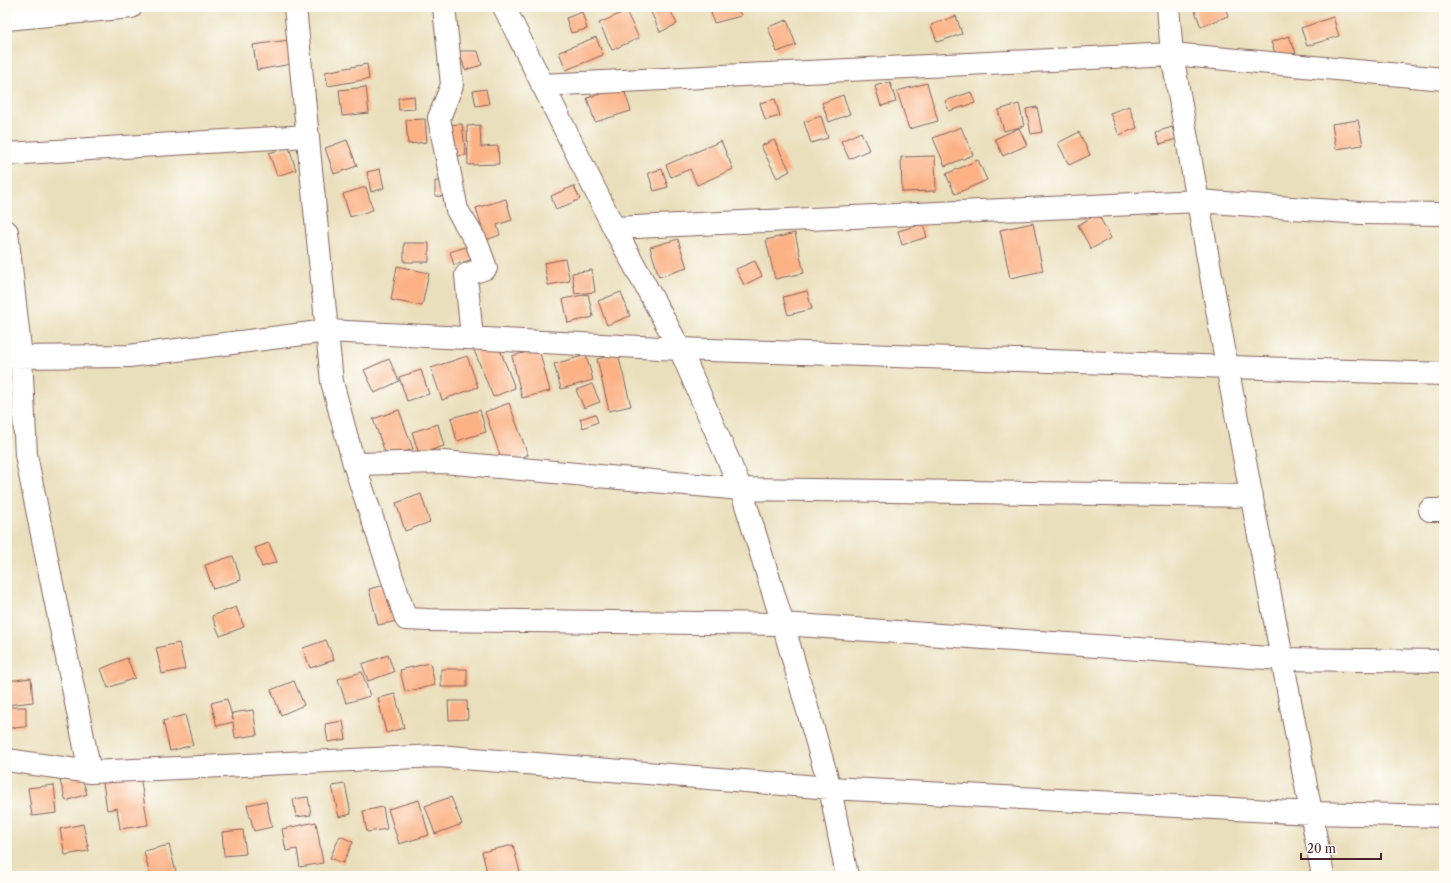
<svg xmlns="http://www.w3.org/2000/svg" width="1451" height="883" viewBox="0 0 1451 883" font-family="'Libre Caslon Text',serif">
	<rect width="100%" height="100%" fill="#fdfcf7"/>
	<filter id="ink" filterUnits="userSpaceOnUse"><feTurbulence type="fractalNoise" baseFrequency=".025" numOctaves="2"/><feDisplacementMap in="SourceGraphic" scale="8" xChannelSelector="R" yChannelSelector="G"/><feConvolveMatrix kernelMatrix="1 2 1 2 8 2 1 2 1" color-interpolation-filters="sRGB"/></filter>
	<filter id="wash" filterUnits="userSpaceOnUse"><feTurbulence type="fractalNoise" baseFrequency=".012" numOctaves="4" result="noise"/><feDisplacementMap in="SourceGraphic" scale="16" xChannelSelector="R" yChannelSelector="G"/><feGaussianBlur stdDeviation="0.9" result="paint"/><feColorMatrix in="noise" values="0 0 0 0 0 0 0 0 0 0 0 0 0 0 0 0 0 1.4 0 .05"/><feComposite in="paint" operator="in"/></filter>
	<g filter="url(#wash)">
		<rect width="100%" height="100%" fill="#eadfbc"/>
		<g id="blocks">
			<path fill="#fbb184" d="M656,7h13l8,17 -17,8 -10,-22z
				M718,7h20l3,9 -27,7 -4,-14z
				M1206,7h19l3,9 -27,11 -6,-16z
				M626,11l13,27 -27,12 -13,-27z
				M582,12l5,17 -16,4 -5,-15z
				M956,16l6,18 -25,8 -6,-17z
				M1333,17l6,19 -32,10 -6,-18z
				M787,20l9,25 -19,7 -9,-25z
				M1289,36l7,17 -18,7 -7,-18z
				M596,37l7,18 -37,15 -7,-18z
				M289,40l3,24 -35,6 -4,-25z
				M459,51h19l4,14 -17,5z
				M367,64l2,15 -41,7 -3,-14z
				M890,82l6,20 -15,4 -6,-20z
				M927,83l11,38 -29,8 -12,-38z
				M366,87l3,26 -27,3 -3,-26z
				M623,87l8,24 -36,11 -8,-24z
				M486,89l3,15 -13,2 -3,-15z
				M971,92l4,11 -26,8 -4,-10z
				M843,95l7,19 -21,8 -7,-19z
				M414,96l1,13 -16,1 -1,-12z
				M775,99l5,17 -15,4 -5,-17z
				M1019,104l5,22 -20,5 -6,-21z
				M1129,106l8,22 -18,7 -9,-22z
				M1037,107l5,25 -11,2 -5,-25z
				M821,116l7,22 -17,5 -7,-21z
				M425,119l2,23 -19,2 -2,-24z
				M1358,120l5,25 -27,4 -4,-25z
				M462,124l4,31 -16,2 -3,-32z
				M480,125l1,22 17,-1 1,18 -31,1 -1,-39z
				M961,127l12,28 -28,11 -12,-28z
				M1172,127l4,12 -16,5 -4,-12z
				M1019,128l8,17 -24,11 -8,-17z
				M861,132l8,18 -20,9 -8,-18z
				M1079,132l11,23 -21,10 -11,-22z
				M347,140l10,26 -23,8 -9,-26z
				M774,140l16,31 -13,7 -16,-32z
				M721,141l12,28 -36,16 -7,-16 -19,8 -5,-12z
				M289,147l7,23 -19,6 -8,-23z
				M935,156l1,35 -34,1 -1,-35z
				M978,160l9,20 -32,14 -9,-20z
				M380,169l4,19 -13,4 -4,-20z
				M662,169l6,18 -14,4 -6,-18z
				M435,181h15l-1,16 -14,-1z
				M574,186l6,13 -24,11 -5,-14z
				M366,187l7,23 -23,7 -7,-23z
				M506,199l6,21 -15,5 3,10 -14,5 -10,-32z
				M1098,214l13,24 -20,11 -13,-24z
				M1033,223l10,48 -33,7 -10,-48z
				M923,224l4,13 -25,8 -4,-14z
				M795,233l9,40 -29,6 -9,-39z
				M678,239l9,29 -28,9 -9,-30z
				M404,243h25v19h-25z
				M472,245l4,13 -22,7 -4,-13z
				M565,259l5,22 -22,4 -4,-22z
				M755,261l7,15 -18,9 -8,-16z
				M397,266l32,7 -7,33 -31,-6z
				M592,270l3,22 -20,2 -3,-21z
				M807,291l5,18 -24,6 -5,-18z
				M621,292l9,24 -23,9 -9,-24z
				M588,294l5,23 -25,6 -5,-24z
				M497,342l18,46 -22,9 -19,-47z
				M539,349l11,42 -28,7 -10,-42z
				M618,354l13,52 -22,5 -12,-52z
				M586,355l7,25 -32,9 -7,-25z
				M467,356l11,31 -36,13 -11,-32z
				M389,359l10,22 -24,12 -11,-23z
				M421,370l8,24 -22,7 -8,-24z
				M592,384l8,18 -16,6 -8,-18z
				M509,403l19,52 -25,9 -18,-52z
				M399,410l14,39 -26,9 -14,-39z
				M480,410l6,22 -29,9 -6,-23z
				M595,414l3,8 -15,6 -3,-9z
				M438,424l6,22 -25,8 -7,-22z
				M421,494l9,28 -25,9 -9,-28z
				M269,543l8,19 -15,5 -7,-19z
				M233,556l8,24 -28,9 -8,-24z
				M388,584l9,37 -19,4 -9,-36z
				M236,607l8,20 -24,9 -8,-20z
				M326,640l8,20 -24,8 -7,-20z
				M179,643l6,26 -23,5 -6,-26z
				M388,655l6,17 -26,9 -6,-17z
				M127,658l8,20 -27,10 -7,-19z
				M430,663l5,22 -30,7 -5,-22z
				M441,669h26v18h-26z
				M362,672l8,24 -24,7 -8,-24z
				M31,678l2,24 -26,3v-24z
				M294,681l10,24 -23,10 -10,-25z
				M395,694l9,34 -18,5 -8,-35z
				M227,699l6,21 -1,-7 21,-3 4,25 -22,3 -2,-16 -16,4 -6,-23z
				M448,701h19l1,18 -19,1z
				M7,707h19v20l-19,1z
				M185,715l8,30 -23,6 -7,-30z
				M343,721l3,18 -18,3 -3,-18z
				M139,770l9,55 -28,4 -3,-21 -10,2 -5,-34z
				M81,775l6,19 -21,7 -6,-20z
				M345,784l6,30 -12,3 -7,-31z
				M54,785l3,28 -25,3 -4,-28z
				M308,797l3,18 -15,2 -3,-18z
				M451,797l11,27 -27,10 -10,-28z
				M419,800l10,35 -30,9 -11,-35z
				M266,801l6,26 -18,4 -7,-26z
				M383,807l4,22 -20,3 -4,-21z
				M316,822l7,41 -23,4 -3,-18 -11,2 -4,-22z
				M83,824l6,27 -24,4 -5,-26z
				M243,830l3,24 -22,2 -2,-24z
				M340,836l13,6 -10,21 -13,-5z
				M169,845l8,31h-27l-6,-25z
				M513,845l8,31h-33l-6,-24z"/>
		</g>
	</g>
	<g filter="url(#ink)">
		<use href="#blocks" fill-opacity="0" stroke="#82625e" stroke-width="1"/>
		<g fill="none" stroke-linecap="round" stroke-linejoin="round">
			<g stroke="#82625e" stroke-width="24">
				<path id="street" d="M295,7l37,375 22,82 90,-2 297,27 511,7
					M444,7l8,78 -13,33 18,92 19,31 10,27 -20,7 6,63
					M504,7l110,221 66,121 61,140 42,135 47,164 17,88
					M1168,7l4,47 55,312 96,510
					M7,19l124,-12
					M542,85l630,-31 272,25
					M7,154l301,-18
					M614,228l584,-27 163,12 83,1
					M7,232l14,125 5,98 64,317
					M7,357l122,-1 198,-25 353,18 764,25
					M354,464l52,155 22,1 355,4 499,35 162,2
					M1430,510h14
					M7,760l83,12 348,-16 392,32 481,25 133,3"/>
			</g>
			<use href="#street" stroke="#fff" stroke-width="22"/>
		</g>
	</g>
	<rect width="1451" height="883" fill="none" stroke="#fdfcf7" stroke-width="24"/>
	<path d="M1301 853v6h80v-6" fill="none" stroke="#4a1f2b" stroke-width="2"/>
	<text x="1307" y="853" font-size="12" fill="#4a1f2b" stroke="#fdfcf7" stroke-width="3" paint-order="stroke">20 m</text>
</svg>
